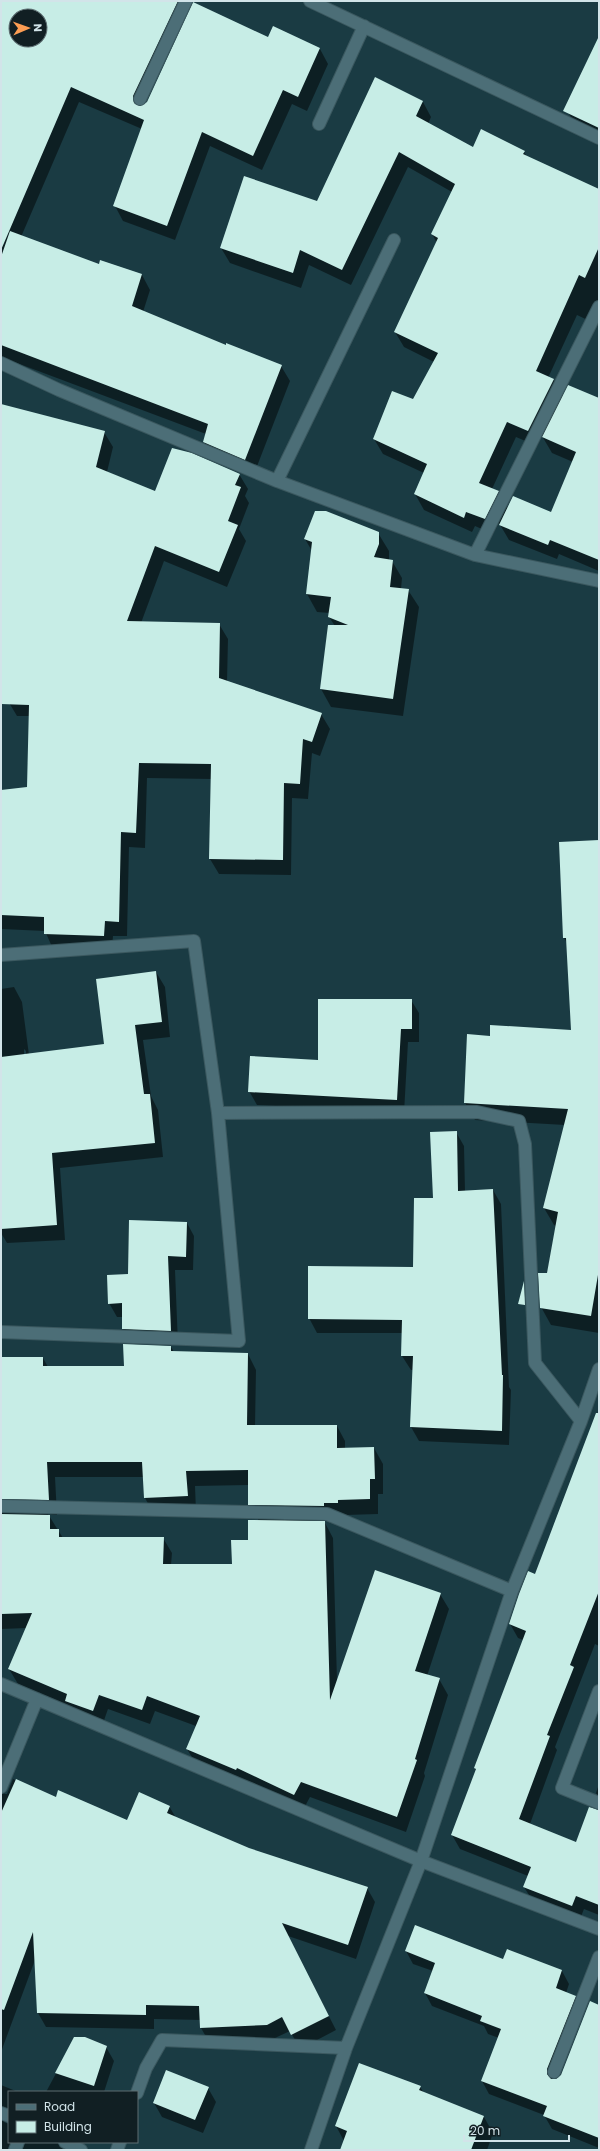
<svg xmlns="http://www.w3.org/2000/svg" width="600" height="2151" viewBox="0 0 600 2151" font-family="Poppins,sans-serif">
	<rect width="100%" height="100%" fill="#1a3b43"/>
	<path fill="#0007" fill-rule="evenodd" d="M1,1h176l9,15 -42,89 125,-67 51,11 8,15 -21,47 -15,-7 -30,66 -52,-24 -35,94 -52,-19 -8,-15 27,-77 -63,-27 -58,135 78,28 2,-4 41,14 8,15 -7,22 83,34 55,20 9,15 -36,93 -41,-17 -9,-15 2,-8 -205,-77zM16,16h24v24h-24z
		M599,72v64l-23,-9 -10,-19z
		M423,102l8,15 -3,7 45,24 51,4 3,5 72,33v133l-1,2 -21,-10 -29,63 6,2 10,17 35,3v171l-40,-17 -2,5 -48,-19 -10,-17 -6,11 -18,-8 -3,6 -48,-22 -9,-16 9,-21 -41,-19 -9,-15 39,-38 21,-39 -30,-15 -9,-15 42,-89 -5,-9 20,-42 -44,-25 -57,118 -42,-20 -8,23 -71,-25 -9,-15 96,-46zM542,436l10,17 21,9 -22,51 -43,-5 -10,-17 -6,-2 24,-52 21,9z
		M1,405l103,27 9,15 -6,25 48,20 84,-18 9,15 -3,7 4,7 -10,26 7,12 -19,46 -63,-26 -23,62 78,1 9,15 -1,43 94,32 9,15 -10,27 -8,-3 -4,46 -16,-1 -1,77 -72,-1 -9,-15 1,-80 -64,-1 -2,70 -16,-1 -2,89h-14l-1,15 -59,-2 -8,-18 -44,-2v-138l27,-3 2,-72h-13l-9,-15 -7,-62z
		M378,533l11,18v9l3,1 10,17 -1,11 7,1 11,17 -16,109 -72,-9 -10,-18 7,-63h7l-6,-9 1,-4 -13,-1 -10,-18 5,-43 -7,-12z
		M599,841v492l-48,-8 -10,-18 15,-81 -2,-1 -10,-17 21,-83 -90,-5 -10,-17 25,-66 82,-6 -4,-87 -4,-6z
		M156,972l9,15 5,50 -27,3 8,56 7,14 5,47 -103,11 5,72 -58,3 -6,-10v-244l13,-2 8,15 7,53 76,-10zM24,1049l2,2v8h-2z
		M411,1000l8,13v29h-11l-4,71 -147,-8 -8,-14 70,-30z
		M456,1132l8,14 1,45 28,-1 8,14 8,183 2,3 -2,55 -90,-4 -8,-14 2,-57h-2l-9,-14 1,-23h-86l-8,-15 105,-50 20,-69z
		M187,1223l7,13 -1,34h-18l3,74 -47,-2 -8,-13v-12h-6l-8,-14 20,-28z
		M171,1347l3,5 74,2 8,16 -1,56h82l8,15v8l29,-1 9,16v30h-5v20l-32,1v3l-22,3 9,17 4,143 103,-87 9,15 -22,67 12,3 9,16 -24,78 1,3 -19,56 -96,-35 -7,13 -107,-46 -9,-15 9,-23 -41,-15 -5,13 -42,-15 -6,17 -27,-10 -7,-10 -50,-22 -9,-15 18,-41 -26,1v-271h42l5,9h77zM55,1477h89l1,21 8,15 43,-2 -1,-25 54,-1v19l10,17 -10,20 -16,24h-62l1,-12 -9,-15h-100l-15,-24 9,1z
		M599,1432v214l-4,-2 -40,103 2,3 -27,74 46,19 23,-32v104l-15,-6 -4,10 -48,-19 -8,-13 4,-11 -68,-27 -8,-14 24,-64 -1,-4 48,-127 -5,-2 -8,-14 26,-48z
		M1,1777l6,9 -3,8h3l6,-15 43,19 71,23 42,-15 7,12 73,31 118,39 8,14 -19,57 -68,-23 48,94 -36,19 -10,-18 -15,7 -66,4 -8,-14v-8l-47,-1v10l-108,-2 -8,-14 -3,-53 -34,92z
		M599,1784v15l-3,-6z
		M406,1951l98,10 58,10 7,13 -3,9 9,4 8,13 -28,70 4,-1 40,-73v142l-47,-19 -8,-14 -55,-21 -7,-13 17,-43 -11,-4 -4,-8 -52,-20 -7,-13 8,-22 -20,-7z
		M75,2038l31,9 8,14 -10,31h-58z
		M1,2085l17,7h-9v28l-5,2 5,2v18h68l-6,8h-70z
		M420,2087l4,6 60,24 9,16 -6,17h-146l3,-9 -8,-15z
		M208,2088l8,14 -13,31 -41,-16 -8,-14z"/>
	<path fill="#c7ede6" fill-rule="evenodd" d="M1,1h177l-45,95 1,7 6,3 7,-4 46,-100 75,35 5,-11 47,22 -22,49 -15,-7 -30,66 -51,-24 -35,94 -54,-20 31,-86 -73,-33 -70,163zM16,16h24v24h-24z
		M599,36v92l-36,-17z
		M375,77l48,24 -7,15 57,31 8,-18 44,22 -2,3 76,35v58l-14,31 -6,-3 -43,96 18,8 -26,52 -21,-9 -28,61 20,8 -14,28 -19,-7 -2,6 -50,-24 13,-30 -54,-25 19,-48 21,8 25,-46 -44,-21 44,-94 -7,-4 24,-50 -56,-32 -57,118 -42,-20 -7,23 -73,-25 24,-72 73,25z
		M10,231l89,33 1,-4 42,14 -10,32 94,39v-2l56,22 -37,95 -42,-18 5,-18 -207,-79v-88z
		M568,385l31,13v162l-49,-20 -2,5 -49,-20 14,-29 38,16 25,-60 -34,-15z
		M1,404l104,27 -9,36 59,24 17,-43 20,5 48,21 -5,11 6,2 -13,34 10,4 -19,47 -64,-26 -28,75 93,2 -1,55 103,35 -10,29 -9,-3 -3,45 -16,-1 -1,77 -74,-1 2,-95 -72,-1 -3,70 -15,-1 -2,90 -14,-1 -1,15 -60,-2v-17l-43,-2v-125l26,-3 2,-82 -28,-1z
		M315,511h11l53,21v12l-5,13 19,3 -3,27 19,2 -16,110 -73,-10 8,-64h20l-20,-8 3,-20 -25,-3 6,-52 -8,-3z
		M599,840v429l-8,47 -51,-8 -2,-35h9l11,-61 -15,-4 25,-99 -104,-6 3,-69 23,2v-11l81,5 -5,-92h-3l-4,-96z
		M156,971l6,51 -27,3 9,69h6l5,49 -103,10 5,72 -56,4v-172l103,-13 -8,-65z
		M318,999h94v30h-11l-4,71 -149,-8 2,-36 68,4z
		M457,1131l1,60 35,-2 9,186h1l-1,56 -92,-4 3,-71h-12l1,-36 -94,-1v-53l105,1 1,-69h19l-3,-66z
		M129,1220l58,2 -1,35 -18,-1 3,75 -49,-2v-26l-14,1 -1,-29 21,-1z
		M524,1281l1,24 -7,-1z
		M123,1344l48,2v5l77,2 -1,72h90v23l37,-1 1,32h-5v20l-32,1v3h-14v3l-76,-1v-35l-62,1 2,25 -44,2 -2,-36h-95l2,38 -48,-1v-142h42v9h81z
		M596,1413h3v178l-29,74 4,2 -27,68 3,1 -31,83 57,23 13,-35 10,3v95l-23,-9 -4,10 -49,-19 8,-20 -80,-32 25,-66 -2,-1 52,-137 -17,-7 10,-30 9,-23 7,3z
		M1,1514l49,1v14h9v8h105l-1,27h69l-1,-24h17v-20l77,1 5,179 45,-130 66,23 -26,78 25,7 -25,81 2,1 -20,57 -96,-35 -7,13 -57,-27 -1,2 -50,-21 14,-33 -53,-20 -5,14 -43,-15 -6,16 -28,-10 2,-7 -59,-25 24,-56 -31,1z
		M16,1779l40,18 2,-7 69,30 12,-28 31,14 -3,7 82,35 119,39 -20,58 -66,-22 47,93 -38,19 -9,-18 -15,8 -67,3 -1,-22 -53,-1v10l-109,-2 -4,-81 -29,78 -3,-1v-196z
		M415,1925l88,34 4,-10 55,21 -6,18 20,8 -29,73v5l4,5h5l5,-4 29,-74 9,4v133l-56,-22 4,-10 -66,-25 20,-52 -21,-8 2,-5 -58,-23 11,-30 -30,-12z
		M74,2037h11l22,9 -13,40 -39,-13z
		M359,2063l62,23 -2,4 65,26 -13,34h-131l7,-19 -12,-5z
		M166,2070l43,17 -14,33 -42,-17z"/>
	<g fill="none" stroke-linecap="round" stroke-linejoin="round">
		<g stroke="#3b585f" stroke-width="14">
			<path id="minor" d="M310,1l289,137
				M140,99l46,-98
				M319,124l45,-98
				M1,363l58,27 218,91 198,74 124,26
				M277,481l117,-241
				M475,555l124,-248
				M1,955l193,-14 24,172 21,228 -238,-9
				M218,1113l259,-1 42,9 6,23 10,219 46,58
				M1,1506l326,8 185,77
				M1,1684l420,177 178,68
				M599,1691l-37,97 37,15
				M1,1787l36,-88
				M554,2072l45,-115
				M137,2093l9,-25 16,-28 184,8
				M1,2113l8,3
				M65,2142l16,8
				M15,2150l3,-8
				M117,2150l3,-8
				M311,2150l35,-102 75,-187 91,-270 69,-170 18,-52"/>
		</g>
		<use href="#minor" stroke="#4c6e77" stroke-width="12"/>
	</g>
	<rect width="600" height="2151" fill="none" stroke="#d2e4e9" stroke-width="4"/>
	<rect x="8" y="2091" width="130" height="52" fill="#111f23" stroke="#5e6e72"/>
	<rect x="16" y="2104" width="20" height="6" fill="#4c6e77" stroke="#5e6e72"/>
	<text x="44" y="2111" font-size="12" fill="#d2e4e9">Road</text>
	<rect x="16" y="2121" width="20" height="12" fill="#c7ede6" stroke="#5e6e72"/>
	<text x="44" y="2131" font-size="12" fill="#d2e4e9">Building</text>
	<g transform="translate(28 28) rotate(88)"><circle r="19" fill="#111f23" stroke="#5e6e72"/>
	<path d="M0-3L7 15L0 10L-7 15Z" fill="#fc9d53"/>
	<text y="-6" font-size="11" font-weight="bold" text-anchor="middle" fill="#d2e4e9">N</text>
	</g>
	<path d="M464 2135v6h105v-6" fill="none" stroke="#d2e4e9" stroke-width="2"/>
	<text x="470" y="2135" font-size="12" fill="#d2e4e9" stroke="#111f23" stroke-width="3" paint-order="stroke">20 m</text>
</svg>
